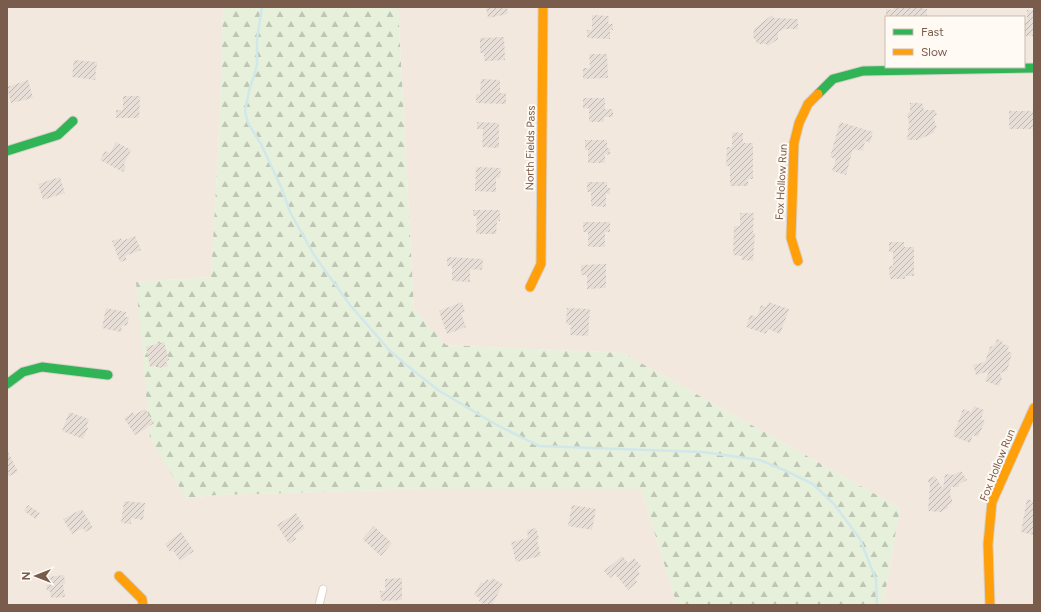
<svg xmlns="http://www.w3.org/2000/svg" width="1041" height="612" viewBox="0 0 1041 612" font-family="Figtree,sans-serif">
	<defs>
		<pattern id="forest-firs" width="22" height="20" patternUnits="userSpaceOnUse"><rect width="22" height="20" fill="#e7f0db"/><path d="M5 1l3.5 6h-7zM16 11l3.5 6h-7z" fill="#c0c6b4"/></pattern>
		<pattern id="building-hatch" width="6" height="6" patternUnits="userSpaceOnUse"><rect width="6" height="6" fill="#e6ded7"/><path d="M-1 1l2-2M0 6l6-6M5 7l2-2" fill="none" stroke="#bfb7b1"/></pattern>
	</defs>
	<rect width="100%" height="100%" fill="#f9f5f0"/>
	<path fill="#f2e8de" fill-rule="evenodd" d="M7,7h216l-3,109 -9,161 -75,5 50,216 30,-3 208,-6h217l36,116h-670z
		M398,7h636v598h-151l17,-97 -277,-155 -178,-8 -31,-36zM886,17h138v50h-138z"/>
	<path fill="url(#forest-firs)" d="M223,7h175l16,302 32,36 177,8 277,155 -17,97h-206l-36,-116h-217l-208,6 -30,3 -36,-60 -14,-156 75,-5 9,-161z"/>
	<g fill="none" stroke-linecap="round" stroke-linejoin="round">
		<path stroke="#d0e8ea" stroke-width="2.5" d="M262,7l-5,32v25l-3,12 -4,11 -5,24 3,12 13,21 21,45 8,23 24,43 36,50 40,46 19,16 29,23 57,34 44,22 163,6 58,8 24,10 29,14 21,20 26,35 16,41 1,25"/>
	</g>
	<path fill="url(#building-hatch)" d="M486,7h21l1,7 -20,4z
		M893,7h30v2h4v8h-41v-8l7,1z
		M1027,10h7v26h-10v-14h3z
		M592,15l17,1 -1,8h5v6h-3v9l-23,-1v-8h5z
		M772,15l2,3 24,1v10h-14l-6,3v7l-10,7 -2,-2h-8l-5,-7 1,-8z
		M504,37l1,23 -21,1v-8h-4v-15z
		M589,54h18l1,24 -25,1v-11h7z
		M74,60l23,2 -2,18 -23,-3z
		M481,79l19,1v13h6v11l-30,-1v-9h4z
		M28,80l5,18 -22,5 -4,-16z
		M123,96h17l-1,22h-23v-8h7z
		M583,98h22v11h8v8h-9v5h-15v-14l-6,1z
		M910,103h12l2,7h11l2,5 -4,2 4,11 -2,1 -1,4 -17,7h-10l2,-17 -2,-9 3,-2z
		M1009,111h25v18h-25z
		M477,122l22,1v25l-17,-1 1,-18h-6z
		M840,122l33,10 -3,11 -5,-2 -2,10 -10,-2 -7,26 -14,-4 4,-12 -6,-2z
		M732,132l11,1v10h10v36h-5v7h-18v-20h-4l1,-19h5z
		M585,140h22v8h3v7l-5,-1v9h-17v-13h-3z
		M116,142l15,8 -7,14 2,2 -3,6 -23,-12 5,-9 5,2z
		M476,167l25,1 -1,10h-4v14l-21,-1z
		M60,177l5,16 -22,7 -5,-16z
		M587,182h20v6h3v6h-4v13l-15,-1v-14h-4z
		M473,210h27v11h-3l-1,13h-20l1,-18h-4z
		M740,213h14l-1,20h2l-2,28 -11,-1v-4l-9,-1 1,-29h6z
		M583,222h27v10h-5v15h-17v-15h-5z
		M135,236l6,14 -16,6 2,4 -7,2 -8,-21 9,-3 1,3z
		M889,242h15v5h10v29h-9v3h-15l-1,-13h4v-14h-4z
		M447,257l36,2 -1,11 -12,-1v13l-18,-1v-15h-5z
		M606,264v24l-19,1v-14h-6v-10z
		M462,302l3,10 -4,1 5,14 -19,7 -8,-23z
		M768,302l21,7 -9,25 -12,-5 -2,5 -20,-7 4,-12 7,2 4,-12 5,2z
		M106,308l20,4 -1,5h4l-2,9 -5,-1 -1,7 -19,-4z
		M567,308l23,1 -2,27 -18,-1 1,-10 -5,-1z
		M997,339l5,2 1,3 6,2 -2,5 5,2 -5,18 -7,2 2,5 -3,8 -14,-5 4,-10 -13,4 -3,-10 12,-3 5,-15 5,-2z
		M164,342l5,18 -3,1 2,5 -9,2 -1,-3 -8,2 -4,-20z
		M974,406l10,4 -3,9 4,2 -7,16 -5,-2 -3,8 -17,-7 10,-27 8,3z
		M145,409l9,14 -19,12 -11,-17 9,-6 1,3z
		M69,412l20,7 -3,8 2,1 -5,11 -21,-8z
		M7,450l11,22 -11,5z
		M961,471l6,9 -8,4v3h-8l-1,8 2,4v4l-4,2v3l-7,4 -13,-1 2,-27 -3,-4 8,-4 8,13 2,-15 8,1z
		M1027,499l7,2v34l-13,-3z
		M124,501l21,2 -2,17 -12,-2v6l-10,-1z
		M28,505l12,8 -4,6 -12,-8z
		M572,505l24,4 -4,21 -24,-4z
		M82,509l11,19 -8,4 -2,-4 -11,6 -9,-15z
		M296,513l9,15 -11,7 2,4 -7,5 -12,-19z
		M374,526l18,17 -11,13 -19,-17z
		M536,528l3,11 -2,1 4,16 -25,6 -5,-20 17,-4 -1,-8z
		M181,532l13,19 -14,10 -7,-11 -3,2 -5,-8z
		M622,556l6,7 6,-5 7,8 -4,4 3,4 -5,5 2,3 -9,8 -13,-16 -5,4 -6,-7z
		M64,575l1,8 -2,1 2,13 -14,1 -1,-7h-3l-1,-6h3l-1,-8z
		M402,578v22l-21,1 -1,-10h5v-12z
		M492,578l11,6 -11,21h-7l-6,-4 1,-3 -6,-3 7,-13 3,1 3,-4 3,2z"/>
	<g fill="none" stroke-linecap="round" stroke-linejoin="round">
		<g stroke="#d7d1cb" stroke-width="9">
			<path id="street" d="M319,605l4,-16"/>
		</g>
		<g stroke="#d9d2cb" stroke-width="11">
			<path id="fast" d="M818,94l15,-15 30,-8 171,-3
				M7,151l51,-16 15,-14
				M7,384l16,-12 19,-5 66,8"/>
		</g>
		<g stroke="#d9d2cb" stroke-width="11">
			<path id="slow" d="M798,261l-7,-23 3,-95 5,-20 9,-19 10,-10
				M530,287l11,-23 2,-257
				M119,576l23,23 1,6
				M990,605l-2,-61 4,-42 42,-94"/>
		</g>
		<use href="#street" stroke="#fefefd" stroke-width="7"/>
		<use href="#fast" stroke="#30b455" stroke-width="9"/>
		<use href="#slow" stroke="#ff9f0a" stroke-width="9"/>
	</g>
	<g text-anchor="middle" stroke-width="4" stroke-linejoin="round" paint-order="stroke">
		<g font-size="11" fill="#7a5c4d" stroke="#fffaf3">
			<text transform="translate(530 148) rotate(-89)" y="4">North Fields Pass</text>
			<text transform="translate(781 182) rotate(-87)" y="4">Fox Hollow Run</text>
			<text transform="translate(997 465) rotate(-68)" y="4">Fox Hollow Run</text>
		</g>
	</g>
	<rect width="1041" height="612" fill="none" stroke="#7a5c4d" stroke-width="16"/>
	<rect x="885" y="16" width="140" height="52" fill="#fffaf3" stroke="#cabbb1"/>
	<rect x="893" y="29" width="20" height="6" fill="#30b455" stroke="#cabbb1"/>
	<text x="921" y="36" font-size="12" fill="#7a5c4d">Fast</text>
	<rect x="893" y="49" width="20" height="6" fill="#ff9f0a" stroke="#cabbb1"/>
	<text x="921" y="56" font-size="12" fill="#7a5c4d">Slow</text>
	<g transform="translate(36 576) rotate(270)" stroke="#fffaf3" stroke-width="3" paint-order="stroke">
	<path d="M0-3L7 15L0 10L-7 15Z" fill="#7a5c4d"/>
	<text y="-6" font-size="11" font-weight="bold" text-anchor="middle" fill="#7a5c4d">N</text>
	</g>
</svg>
